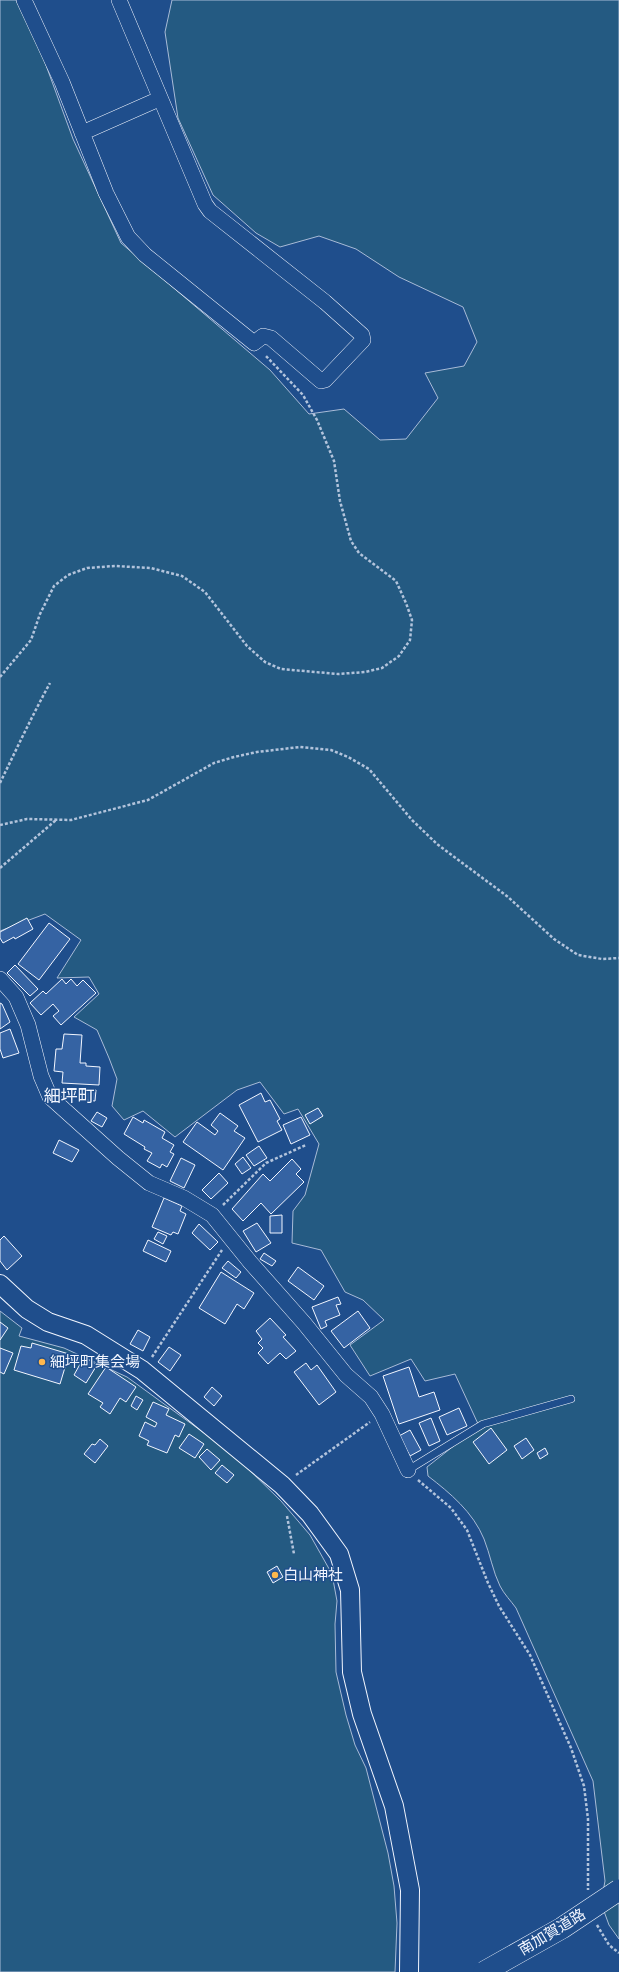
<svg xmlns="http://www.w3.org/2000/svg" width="619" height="1972" viewBox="0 0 619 1972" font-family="'Space Grotesk','Noto Sans JP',sans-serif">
	<rect width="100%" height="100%" fill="#1f4e8c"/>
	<path fill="#245a82" stroke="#a8bbd7" d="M0,0h16l20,38 37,101 48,104 149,127 39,44 35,-5 36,31 26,-1 32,-41 -13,-25 39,-7 13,-24 -14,-35 -64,-30 -43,-28 -37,-13 -39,11 -24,-14 -43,-38 -35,-77 -13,-86 7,-32h447v1939l-10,-14 -8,-22 4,-22 -12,-100 -77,-173c-5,-7 -12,-14 -16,-22 -7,-14 -10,-32 -16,-47 -11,-27 -34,-46 -56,-63l-1,-9 52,-41 -24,-52 -30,7 -14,-22 -41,17 -20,-31 34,-25 -21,-20 -18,-8 -24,-42 -29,-7 1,-32 12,-16 14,-51 -21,-35 -14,5 -24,-32 -23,8 -62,47 -32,-26 -19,9 -12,-14 5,-27 -8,-21 -12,-28 -23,-13 25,-23 -10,-17 -32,1 24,-38 -36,-26 -45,17z
		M0,1311l22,17 -3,8 45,12 63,29 106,77 48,47 29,34 22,39 5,27 -2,23 1,48 10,43 9,30 11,23 22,85 6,33 3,37 -2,49h-395z"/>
	<path fill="#3563a3" stroke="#f2f6ff" d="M27,918l6,11 -18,10 -1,-2 -11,6 -3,-5v-6z
		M49,923l21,16 -31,41 -21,-16z
		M15,965l23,24 -8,7 -23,-23z
		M62,979l4,5 5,-5 6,7 6,-6 13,13 -35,32 -8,-9 6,-5 -6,-7 -12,11 -11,-12 13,-12 3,3z
		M0,1003l2,1 8,18 -10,7z
		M10,1029l9,24 -16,5 -3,-9v-16z
		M64,1034l18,1 -2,28h6v3l14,1 -1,18 -37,-2 1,-11 -9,-1 2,-22h6z
		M85,1090h11l-1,11 -11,-1z
		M261,1093l4,9 5,-2 10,19 -3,2 5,9 -24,12 -19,-37z
		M318,1108l5,8 -13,8 -5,-9z
		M97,1112l10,6 -5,9 -11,-6z
		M220,1113l18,13 -4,5 11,7 -22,32 -40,-28 14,-20 18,13 3,-4 -7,-6z
		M133,1117l10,6 1,-3 21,12 -3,6 12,7 -4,7 4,2 -7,13 -5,-3 -2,4 -13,-7 5,-8 -8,-4 1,-2 -21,-13z
		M301,1117l9,18 -19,9 -8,-19z
		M59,1140l20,10 -7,12 -19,-9z
		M259,1146l8,12 -13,8 -8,-11z
		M243,1157l8,11 -9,6 -7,-10z
		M181,1158l14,7 -11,23 -14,-7z
		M292,1159l9,10 -5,5 8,8 -33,32 -10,-11 -18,18 -11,-12 31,-35 7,7z
		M219,1173l9,10 -17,16 -9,-9z
		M164,1198l18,8 -2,5 6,3 -8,20 -5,-2 -2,3 -19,-8z
		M282,1215v18h-12v-17z
		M257,1223l14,20 -15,9 -13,-21z
		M199,1224l19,18 -8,8 -18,-17z
		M158,1232l9,4 -4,8 -9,-5z
		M4,1236l18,20 -15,14 -7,-9v-21z
		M148,1240l23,11 -5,11 -23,-11z
		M264,1253l12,8 -4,5 -12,-7z
		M228,1261l13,11 -5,6 -14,-10z
		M298,1267l26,19 -10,14 -26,-19z
		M221,1272l33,21 -10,16 -7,-5 -12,20 -26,-16z
		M338,1297l3,7 -5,1 4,10 -15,6 2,5 -6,3 -9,-22z
		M358,1311l12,17 -26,20 -13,-17z
		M270,1318l16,17 -3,2 13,14 -10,8 -6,-6 -12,11 -10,-11 5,-5 -5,-5 4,-4 -6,-8z
		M0,1322l8,6 -8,12z
		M138,1330l12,7 -7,14 -13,-7z
		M32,1343l37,11 -9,30 -46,-14 7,-24 10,2z
		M169,1347l12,8 -11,16 -12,-9z
		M0,1348l13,5 -9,21 -4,-2z
		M84,1357l13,8 -11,18 -12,-8z
		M306,1363l5,7 6,-5 19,27 -17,13 -25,-33z
		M106,1367l30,20 -10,15 -6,-4 -10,16 -10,-7 3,-4 -15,-9z
		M409,1367l10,30 15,-5 6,18 -41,14 -16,-48z
		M212,1387l10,9 -8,10 -10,-9z
		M136,1396l7,4 -6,10 -6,-4z
		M153,1402l16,7 -3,6 19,9 -6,13 -4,-2 -8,18 -20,-8 2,-4 -10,-5 6,-14 10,5 2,-4 -11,-6z
		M459,1408l8,18 -20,9 -8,-18z
		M431,1418l9,23 -11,5 -10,-23z
		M491,1428l16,22 -18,14 -16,-22z
		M410,1430l11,20 -11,6 -11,-20z
		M189,1434l15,10 -9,14 -16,-10z
		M526,1438l8,12 -12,9 -8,-13z
		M100,1439l8,7 -13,17 -11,-9 8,-10 3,1z
		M545,1448l3,6 -8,5 -3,-6z
		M207,1449l13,11 -9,10 -12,-13z
		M222,1465l12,10 -7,8 -12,-10z
		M277,1566l6,11 -10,6 -6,-11z"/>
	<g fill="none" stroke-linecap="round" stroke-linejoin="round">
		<g stroke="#f2f6ff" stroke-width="8">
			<path id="service" d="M408,1470l75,-46 88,-25"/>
		</g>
		<g stroke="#f2f6ff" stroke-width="16">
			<path id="minor" d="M24,0l38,82 44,111 22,44 17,18 109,88 9,-7 8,2 50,43 4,-1 38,-40 -1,-5 -37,-33 -115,-91 -5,-7 -86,-204
				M82,133l77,-34
				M0,979l16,18 12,28 13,51 9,21 68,61 31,25 35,15 28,17 38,47 54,61 42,52 25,22 11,17 26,56"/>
		</g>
		<g stroke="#f2f6ff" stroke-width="20">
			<path id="tertiary" d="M0,1284l27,25 21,13 38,13 56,35 140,115 28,29 29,40 11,36 2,82 10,42 32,92 16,84 -1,82"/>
		</g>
		<path stroke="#b3c4dc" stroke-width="2.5" stroke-dasharray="3 2" stroke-linecap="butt" d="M0,677l31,-37 9,-26 14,-28 14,-11 19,-7 28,-2 36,2 31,8 23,16 42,54 18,16 16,7 57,5 27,-2 17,-4 17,-12 11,-16 2,-20 -6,-17 -10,-22 -37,-28 -8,-12 -11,-40 -6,-40 -17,-41 -14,-25 -38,-40
			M0,783c16,-33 32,-67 50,-100
			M0,825l27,-6 44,1 77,-20 66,-37 20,-6 23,-5 43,-5 31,3 17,7 21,12 43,51 25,24 71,53 46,42 24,16 24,4 17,-1
			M0,868l56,-48
			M223,1205l43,-42 40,-18
			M152,1357l70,-107
			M296,1475l74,-53
			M418,1480l33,28 16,22 21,53 11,23 31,49 41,93 13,38 4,33v71
			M287,1516l7,38
			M597,1925l12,20 10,8"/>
		<use href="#service" stroke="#1f4e8c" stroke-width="7"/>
		<use href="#minor" stroke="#1f4e8c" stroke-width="15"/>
		<use href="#tertiary" stroke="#1f4e8c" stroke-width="18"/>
		<g stroke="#f2f6ff" stroke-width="22" stroke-linecap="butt">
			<path id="secondary-bridge" d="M484,1972l78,-44 57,-38"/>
		</g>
		<use href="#secondary-bridge" stroke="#1f4e8c" stroke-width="21"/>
	</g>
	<g fill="#ffb74d" stroke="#1f4e8c" stroke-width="1.5">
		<circle cx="42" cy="1362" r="4"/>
		<circle cx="275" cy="1575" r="4"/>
	</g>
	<g text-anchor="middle" stroke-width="3" stroke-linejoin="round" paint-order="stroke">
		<g font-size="15" fill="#f2f6ff" stroke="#1f4e8c" text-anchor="start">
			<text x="50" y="1367">細坪町集会場</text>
			<text x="283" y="1580">白山神社</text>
		</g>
		<g font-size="15" fill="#f2f6ff" stroke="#1f4e8c">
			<text transform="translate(552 1932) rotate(-31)" y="5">南加賀道路</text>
		</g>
		<g font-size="17" fill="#f2f6ff" stroke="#1f4e8c">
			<text x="69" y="1102">細坪町</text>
		</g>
	</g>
</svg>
